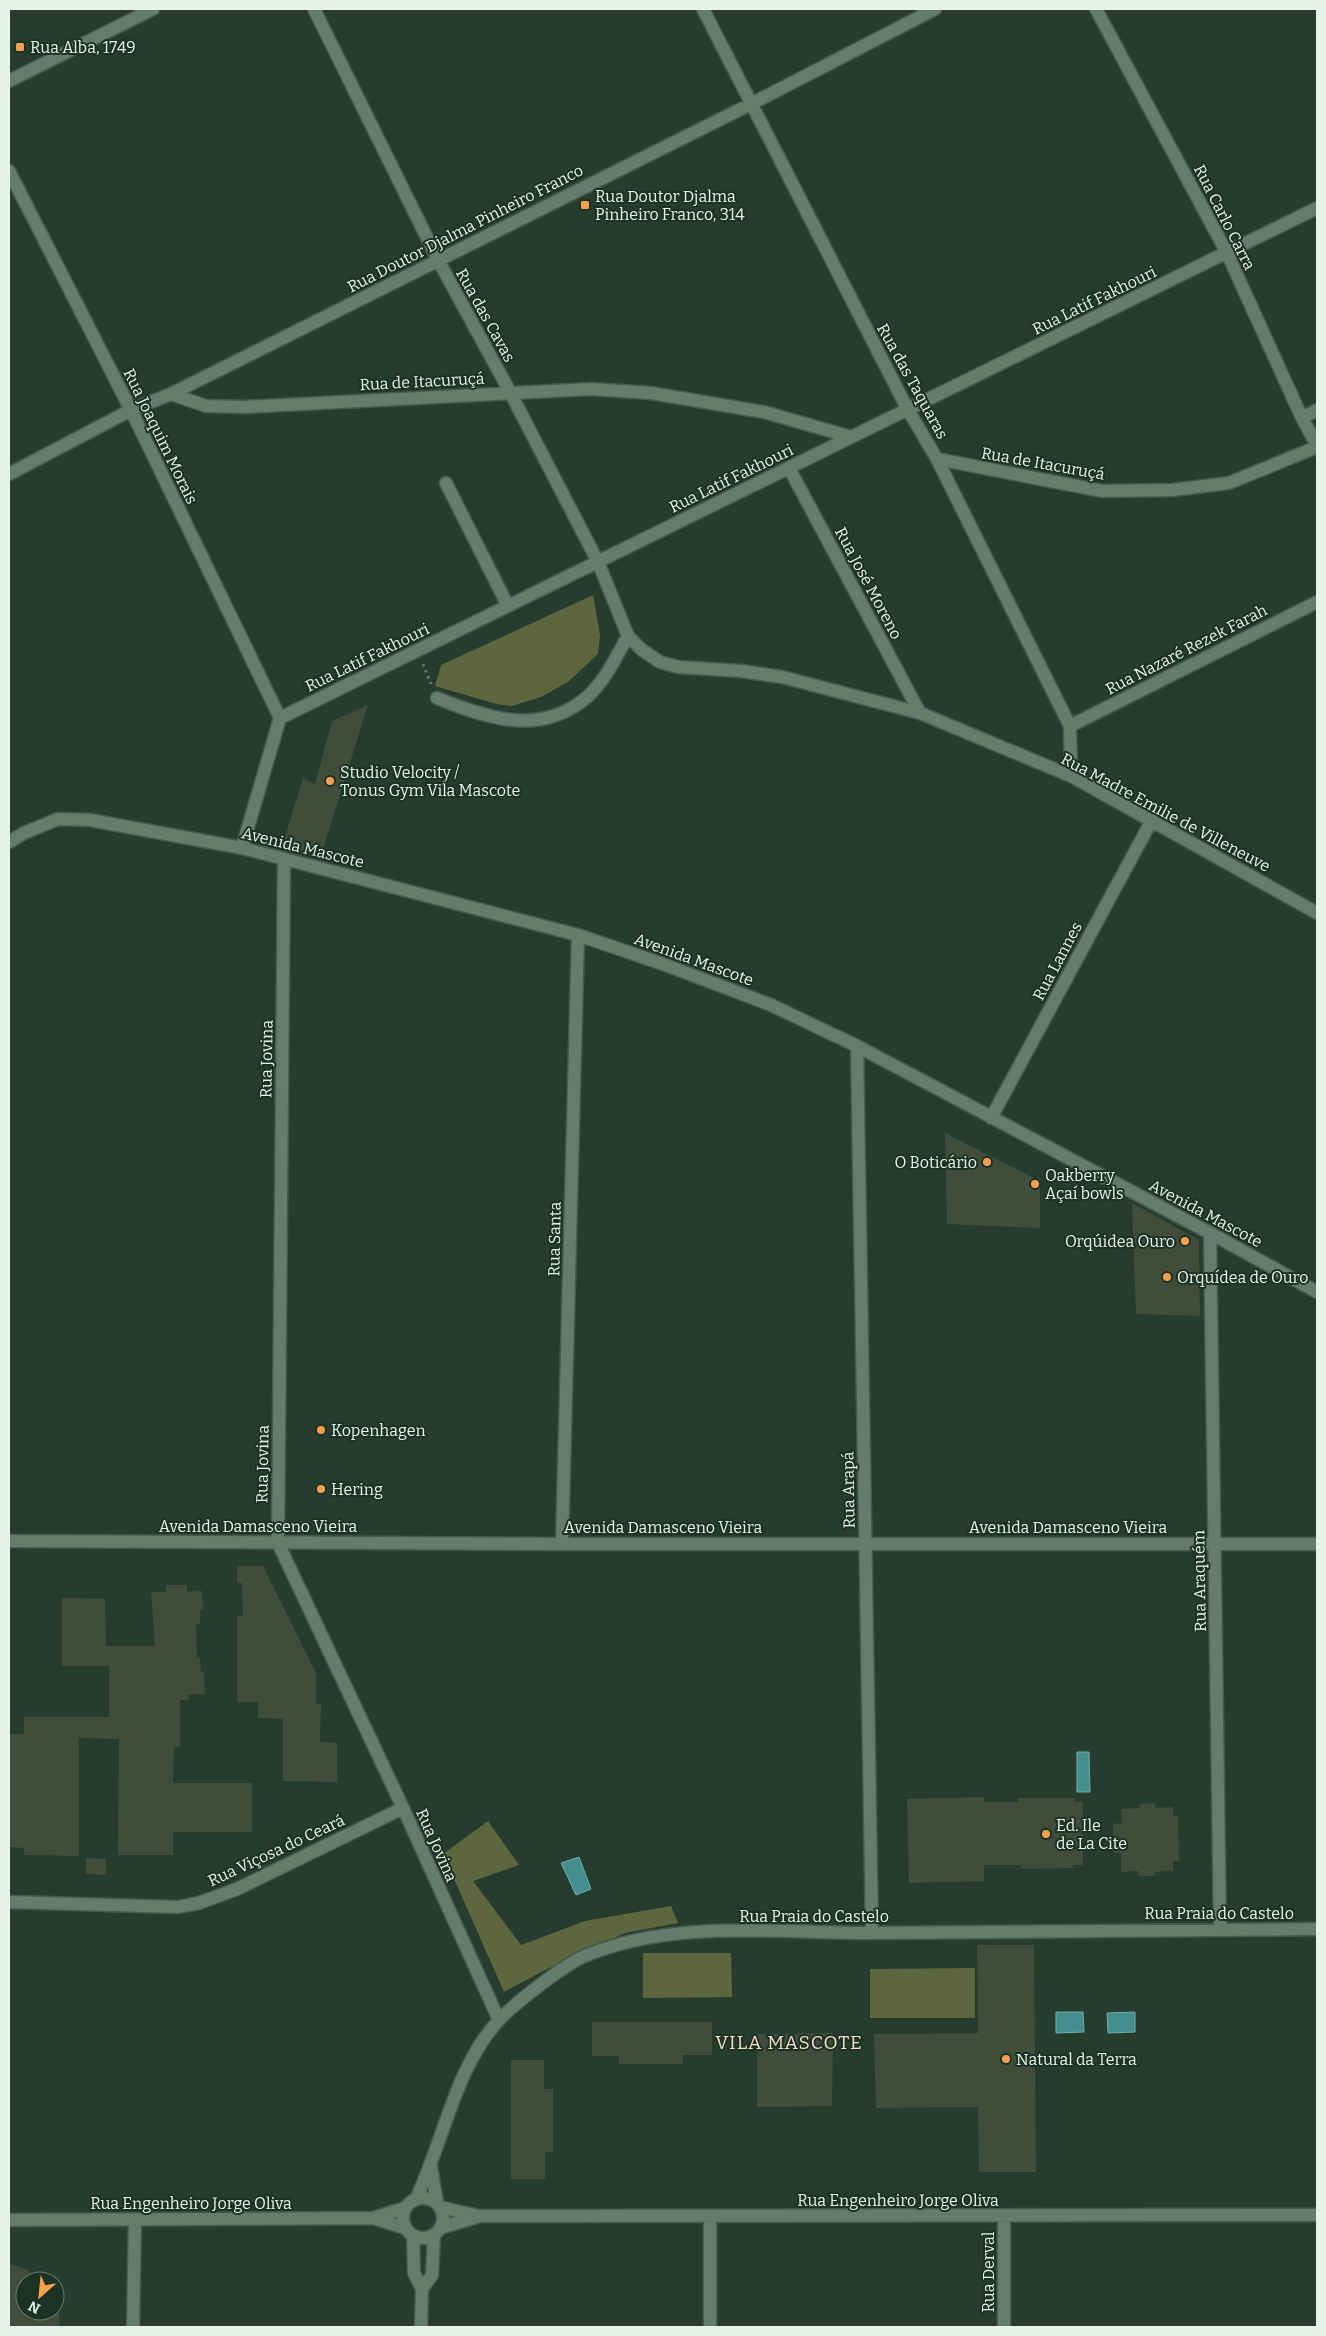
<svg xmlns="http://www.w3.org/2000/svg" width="1326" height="2336" viewBox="0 0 1326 2336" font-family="Bitter,serif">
	<rect width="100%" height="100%" fill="#263c2f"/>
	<path fill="#5e6640" d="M593,595l7,40 -2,19 -30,28 -27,15 -29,9 -16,-2 -61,-18 6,-21z
		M488,1821l31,44 -46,16 48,64 64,-24 86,-15 7,17 -53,10 -80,37 -41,22 -61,-138z
		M643,1953h88l1,44 -89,1z
		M975,1968v50h-105v-49z"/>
	<path fill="#448e8e" stroke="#75acaa" d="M1077,1752h12l1,40h-13z
		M579,1857l12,32 -15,6 -15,-32z
		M1056,2012h27l1,20 -28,1z
		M1135,2012v20l-27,1 -1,-20z"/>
	<path fill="#3f4d3a" d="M368,705l-48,154 -39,-9 22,-72 12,6 17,-63z
		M945,1133l95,48v47l-93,-4z
		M1132,1203l67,37 1,76 -64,-2z
		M237,1566h26l53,107v31h5l-1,38 17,1v39l-54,-1v-62l-25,-1v-16h-21v-86h6l-1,-33h-5z
		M166,1585h21v7l15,-1 1,19h-3v14l-4,1 1,33h3l1,14h3l1,22 -17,1 1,5h-9v47h-6l-1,36h79v49h-79v23h-55l1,-116 -40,-1v118l-55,-1v-7l-15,-1v-113h15v-17h85v-51h-47v-68l43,1 1,47h49l-4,-54h15z
		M984,1797v5h34v-4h57v4h8v63h-10v3l-52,1v-4h-37v16l-75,2 -2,-84z
		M1155,1803v5l18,-1v9h5l1,45h-6v10l-18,1v4h-17v-5l-17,1v-19h-7l-1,-29 9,-1 -1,-14 18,-1 1,-4z
		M86,1858l20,1v16l-20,-1z
		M977,1945h57l2,227h-57l-1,-65 -102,1 -2,-74 104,-1z
		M592,2022h120v33h-29v9h-64v-8h-27z
		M833,2033l-1,73 -75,1v-73z
		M511,2060h33v29h9v63h-8v27h-34z
		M9,2264l15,4 20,13h-19v30h30v-10l4,12 1,14h-51z"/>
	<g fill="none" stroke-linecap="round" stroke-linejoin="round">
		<g stroke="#46594e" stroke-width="15">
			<path id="minor" d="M314,9l124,251 72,132 88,170 30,74 14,14 18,12 18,5 63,4 41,6 138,36 151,63 246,137
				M703,9l205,401 29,49 133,267 1,50
				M1096,9l131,244 75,165 15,27
				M9,81l144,-72
				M9,171l122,239 149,308
				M171,394l35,12 38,1 347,-18 60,4 113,19 87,25
				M1302,418l15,-8
				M937,459l165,32 70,-1 57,-7 88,-36
				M789,468l131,245
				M9,474l122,-64 40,-16 580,-290 184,-95
				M446,483l62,123
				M437,698c49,20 104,39 150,-1 18,-16 29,-40 41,-61
				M1070,726l247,-124
				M9,842l15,-9 34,-14 32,1 152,28 336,87 85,29 108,41 86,41 353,187 107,59
				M242,848l38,-130 1037,-510
				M284,859l-6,684 125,265 96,212
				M857,1046l15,887
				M991,1118l161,-298
				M1210,1233l10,696
				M9,1541l553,3h755
				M562,1544l16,-609
				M9,1902l169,5 21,-4 38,-14 166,-81
				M431,2167l6,36
				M403 2218a20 20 0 1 1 40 0a20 20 0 1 1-40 0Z
				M416,2199c27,-56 39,-132 83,-179 16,-17 67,-57 88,-65 89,-36 192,-22 285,-22 149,0 297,-4 445,-4
				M440,2207l39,9 838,-1
				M373,2218l32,10
				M9,2220l364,-2 32,-10
				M440,2228l37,-11
				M413,2235l1,38 8,16 -1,38
				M422,2289l10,-14 2,-40
				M133,2327l2,-107
				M710,2327v-111
				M1004,2327v-110"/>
		</g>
		<path stroke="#697b70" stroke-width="3" stroke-dasharray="2.5 4" stroke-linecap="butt" d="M423,664l8,20"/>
		<use href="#minor" stroke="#647c6c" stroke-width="12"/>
	</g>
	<g fill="#f99f4d" stroke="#1c3225" stroke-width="2">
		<rect x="15" y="42" width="10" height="10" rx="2.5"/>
		<rect x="580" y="200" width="10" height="10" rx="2.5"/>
		<circle cx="330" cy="781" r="5"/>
		<circle cx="987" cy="1162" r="5"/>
		<circle cx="1035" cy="1184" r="5"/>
		<circle cx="1185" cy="1241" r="5"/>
		<circle cx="1167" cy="1277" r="5"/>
		<circle cx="321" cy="1430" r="5"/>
		<circle cx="321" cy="1489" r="5"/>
		<circle cx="1046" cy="1834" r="5"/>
		<circle cx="1006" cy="2059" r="5"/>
	</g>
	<g text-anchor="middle" stroke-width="4" stroke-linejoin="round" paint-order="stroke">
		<g font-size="16" fill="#e6f3ea" stroke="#1c3225" text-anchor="start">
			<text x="30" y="53">Rua Alba, 1749</text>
			<text x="595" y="202">Rua Doutor Djalma<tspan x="595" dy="18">Pinheiro Franco, 314</tspan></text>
			<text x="340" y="778">Studio Velocity /<tspan x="340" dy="18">Tonus Gym Vila Mascote</tspan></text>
			<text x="977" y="1168" text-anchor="end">O Boticário</text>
			<text x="1045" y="1181">Oakberry<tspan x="1045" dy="18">Açaí bowls</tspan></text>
			<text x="1175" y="1247" text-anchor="end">Orqúidea Ouro</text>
			<text x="1177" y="1283">Orquídea de Ouro</text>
			<text x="331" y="1436">Kopenhagen</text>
			<text x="331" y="1495">Hering</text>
			<text x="1056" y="1831">Ed. Ile<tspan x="1056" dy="18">de La Cite</tspan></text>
			<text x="1016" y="2065">Natural da Terra</text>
		</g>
		<g font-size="16" fill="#e6f3ea" stroke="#1c3225">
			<text transform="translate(1225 217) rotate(63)" y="6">Rua Carlo Carra</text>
			<text transform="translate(465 228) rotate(-27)" y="6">Rua Doutor Djalma Pinheiro Franco</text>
			<text transform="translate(1094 300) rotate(-26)" y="6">Rua Latif Fakhouri</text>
			<text transform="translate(486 315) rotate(61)" y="6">Rua das Cavas</text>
			<text transform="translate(422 381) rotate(-3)" y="6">Rua de Itacuruçá</text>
			<text transform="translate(913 381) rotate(61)" y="6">Rua das Taquaras</text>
			<text transform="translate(161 436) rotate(64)" y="6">Rua Joaquim Morais</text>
			<text transform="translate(1043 463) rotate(10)" y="6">Rua de Itacuruçá</text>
			<text transform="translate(731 478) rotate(-26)" y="6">Rua Latif Fakhouri</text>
			<text transform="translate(869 583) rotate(62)" y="6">Rua José Moreno</text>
			<text transform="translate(1186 649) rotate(-27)" y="6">Rua Nazaré Rezek Farah</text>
			<text transform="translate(367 657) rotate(-26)" y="6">Rua Latif Fakhouri</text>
			<text transform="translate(1166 812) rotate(28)" y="6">Rua Madre Emilie de Villeneuve</text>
			<text transform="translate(303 847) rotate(14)" y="6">Avenida Mascote</text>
			<text transform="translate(694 959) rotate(20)" y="6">Avenida Mascote</text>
			<text transform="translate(1057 961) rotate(-62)" y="6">Rua Lannes</text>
			<text transform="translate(266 1059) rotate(-89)" y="6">Rua Jovina</text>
			<text transform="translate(1206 1213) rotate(28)" y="6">Avenida Mascote</text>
			<text transform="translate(554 1239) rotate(-89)" y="6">Rua Santa</text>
			<text transform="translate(262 1464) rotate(-89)" y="6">Rua Jovina</text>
			<text transform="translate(848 1490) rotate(-91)" y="6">Rua Arapá</text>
			<text x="258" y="1532">Avenida Damasceno Vieira</text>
			<text x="663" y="1533">Avenida Damasceno Vieira</text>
			<text x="1068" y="1533">Avenida Damasceno Vieira</text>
			<text transform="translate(1199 1581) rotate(-91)" y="6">Rua Araquém</text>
			<text transform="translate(437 1845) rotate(66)" y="6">Rua Jovina</text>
			<text transform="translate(276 1850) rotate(-25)" y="6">Rua Viçosa do Ceará</text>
			<text x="1219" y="1919">Rua Praia do Castelo</text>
			<text x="814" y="1922">Rua Praia do Castelo</text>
			<text x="898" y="2206">Rua Engenheiro Jorge Oliva</text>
			<text x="191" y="2209">Rua Engenheiro Jorge Oliva</text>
			<text transform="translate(988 2272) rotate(-90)" y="6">Rua Derval</text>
		</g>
		<g font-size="19" letter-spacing="1" fill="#f6dbc7" stroke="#1c3225">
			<text x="789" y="2049">VILA MASCOTE</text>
		</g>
	</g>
	<rect width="1326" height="2336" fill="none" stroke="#e6f3ea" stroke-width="20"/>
	<g transform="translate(40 2296) rotate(207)"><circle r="24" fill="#1c3225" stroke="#6d7f74"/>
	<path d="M0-4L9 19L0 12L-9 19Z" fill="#f99f4d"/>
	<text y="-8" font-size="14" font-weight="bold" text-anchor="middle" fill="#e6f3ea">N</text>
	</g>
</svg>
